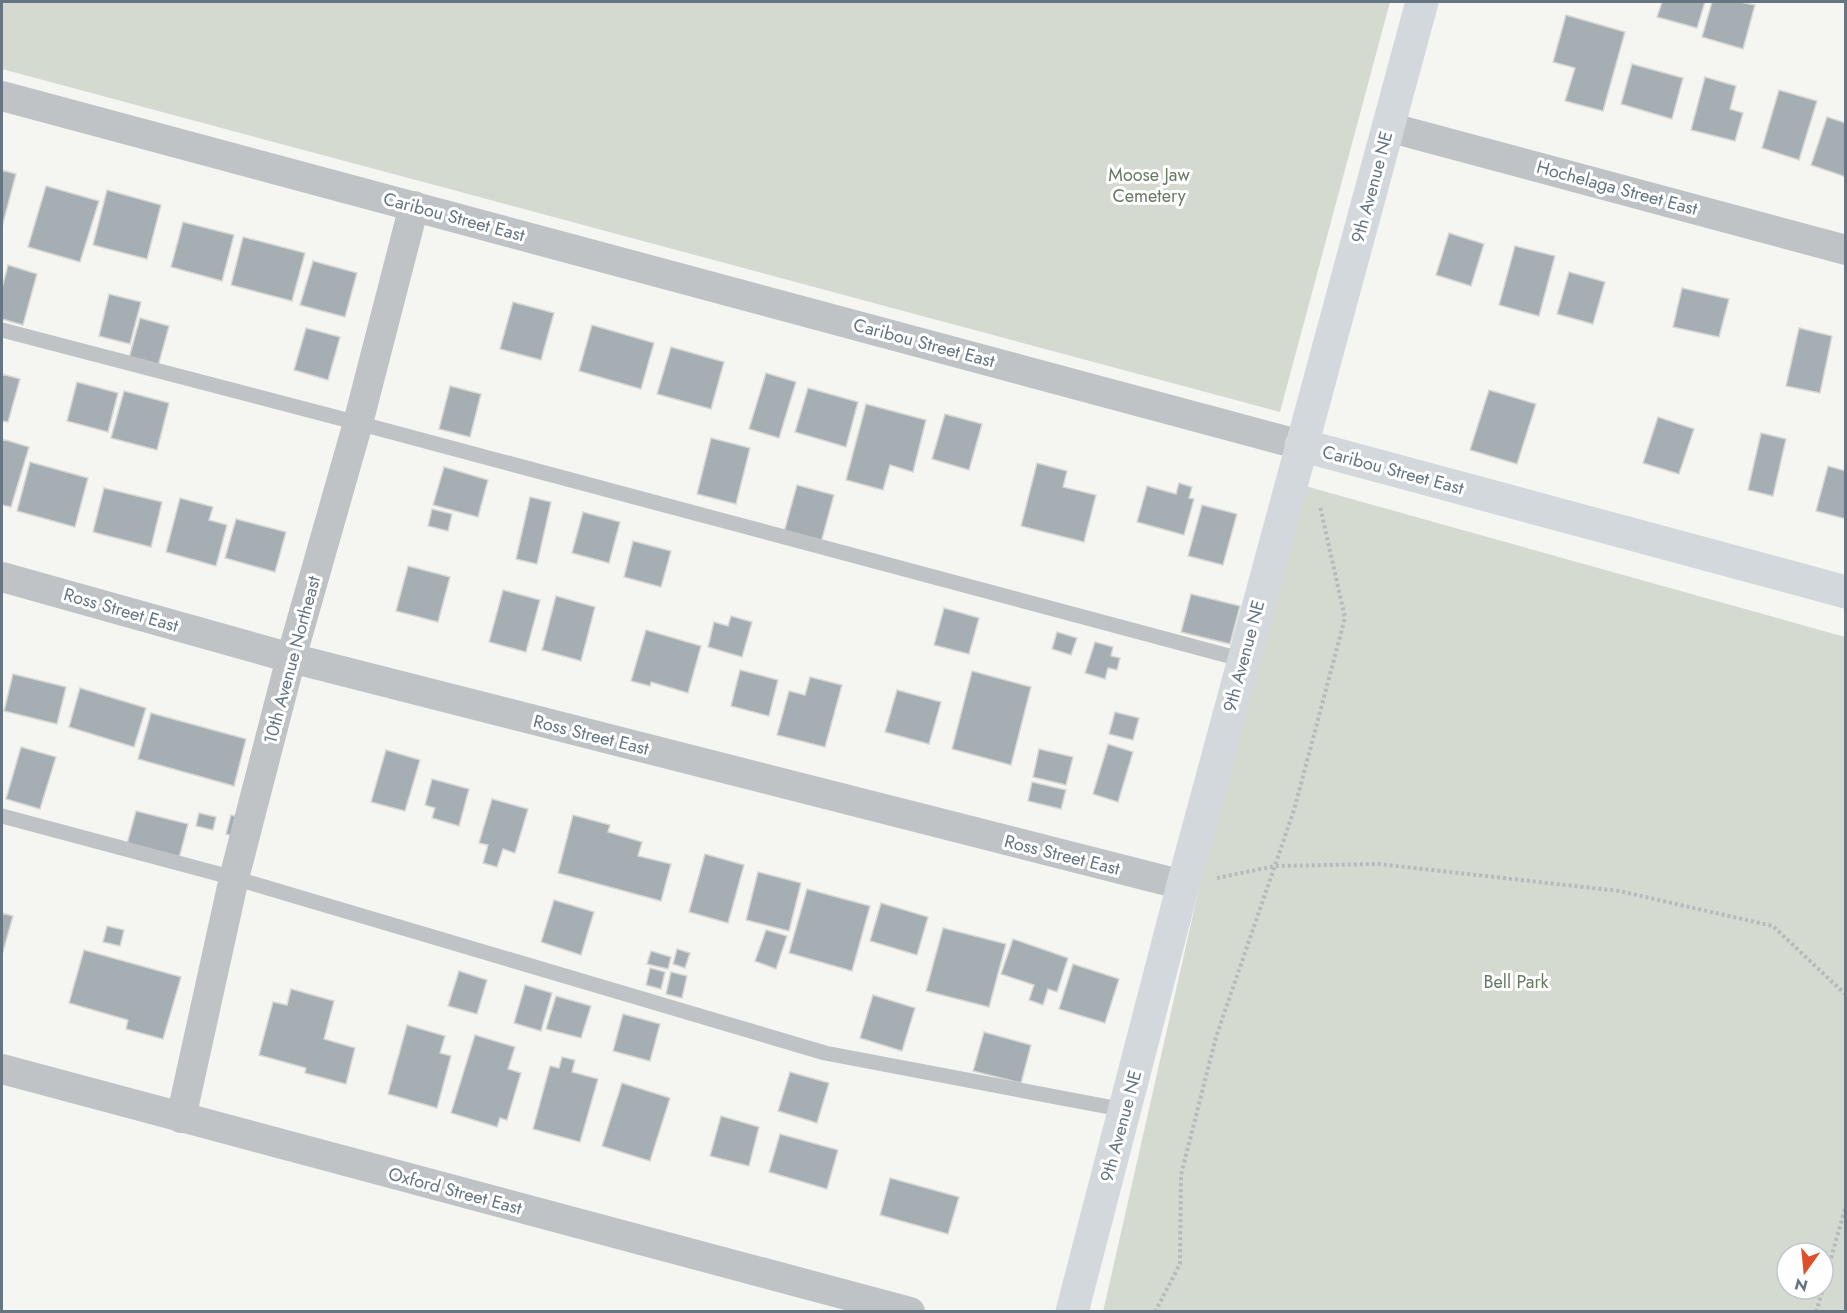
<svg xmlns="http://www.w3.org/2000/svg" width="1847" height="1313" viewBox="0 0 1847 1313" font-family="Jost,sans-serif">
	<rect width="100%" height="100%" fill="#f5f5f2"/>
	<path fill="#d5dad1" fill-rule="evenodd" d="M2,2h1388l-110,410 -1278,-343z
		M1291,482l554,155v674l-742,1zM1787,1253h36v36h-36z"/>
	<path fill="#a5aeb3" stroke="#d7d7d4" stroke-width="1.5" d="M1662,2h43l-8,26 -40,-11z
		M1712,2h28l15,3 -12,44 -41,-12z
		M1566,15l59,17 -22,79 -38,-10 10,-33 -22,-6z
		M1632,64l51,14 -11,41 -51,-15z
		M1705,77l31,9 -6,23 13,4 -8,28 -44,-11z
		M1779,90l38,11 -18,59 -37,-12z
		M1827,117l19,6v54l-35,-12z
		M2,170l14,4 -14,53z
		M46,186l53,15 -19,61 -52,-15z
		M107,190l54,15 -14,54 -54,-14z
		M183,222l51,13 -12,46 -51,-14z
		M1449,233l35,11 -13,42 -35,-11z
		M243,237l62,16 -13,48 -61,-16z
		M1515,246l40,10 -16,60 -40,-11z
		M313,261l44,12 -12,44 -45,-12z
		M8,265l29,9 -14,51 -21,-6v-31z
		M1569,272l36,10 -12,42 -36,-10z
		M1682,288l47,11 -10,38 -46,-10z
		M109,294l32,8 -11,42 -31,-8z
		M513,302l41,11 -13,47 -41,-11z
		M140,318l29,8 -11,40 -29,-8z
		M592,325l62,18 -13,46 -62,-18z
		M306,328l34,9 -12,43 -34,-10z
		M1799,328l33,8 -12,57 -34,-7z
		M671,347l53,15 -13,47 -54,-15z
		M766,373l30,9 -17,56 -30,-9z
		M2,374l18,5 -12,43 -6,-1z
		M77,382l41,11 -10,39 -41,-11z
		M450,386l31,8 -11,43 -31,-8z
		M808,388l50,14 -12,45 -51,-15z
		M1489,390l47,14 -19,60 -47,-14z
		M124,391l45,12 -12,47 -46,-12z
		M866,404l60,16 -13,52 -23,-7 -7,25 -37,-10z
		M945,414l37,10 -13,46 -37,-11z
		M1658,417l36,12 -15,45 -36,-11z
		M1761,433l25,6 -13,57 -25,-6z
		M711,438l39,10 -14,56 -39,-10z
		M2,439l27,8 -18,60 -9,-2z
		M30,462l58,16 -13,49 -58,-16z
		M1037,463l30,8 -4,16 33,8 -12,47 -63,-16z
		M1828,466l18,5v48l-30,-8z
		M444,467l44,13 -10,37 -45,-12z
		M1179,483l13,4 -3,11 5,1 -10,36 -47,-13 10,-36 29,8z
		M797,485l37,10 -14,51 -37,-10z
		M104,488l58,14 -11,45 -58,-15z
		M530,497l21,5 -14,62 -21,-5z
		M180,498l33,9 -4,13 18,5 -11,41 -50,-14z
		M1202,505l35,9 -14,51 -35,-9z
		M432,509l20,5 -4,17 -20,-5z
		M583,512l37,10 -11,41 -37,-10z
		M236,519l50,13 -11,40 -50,-14z
		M633,541l38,10 -10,36 -37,-10z
		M408,566l42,11 -12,45 -42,-11z
		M503,590l37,10 -14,52 -37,-10z
		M1191,594l49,12 -10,38 -49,-12z
		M556,596l39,11 -14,54 -39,-11z
		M944,608l35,10 -10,36 -35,-9z
		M731,616l21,6 -10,35 -34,-10 6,-25 14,4z
		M646,630l55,16 -13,47 -37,-11 -1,4 -19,-5z
		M1057,632l20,6 -6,17 -19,-6z
		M1095,642l18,5 -2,9 9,2 -3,12 -9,-2 -3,11 -20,-6z
		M740,670l38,10 -9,36 -38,-10z
		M972,671l59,16 -20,78 -59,-16z
		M13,674l53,13 -9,37 -53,-13z
		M810,677l32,8 -17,62 -48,-12 12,-44 16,4z
		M80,688l66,20 -12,39 -65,-20z
		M897,690l44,12 -12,42 -44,-12z
		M1115,712l24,6 -6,22 -24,-6z
		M151,713l95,26 -12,47 -96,-27z
		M1108,744l25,8 -15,50 -25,-8z
		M21,747l35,10 -16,52 -34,-10z
		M1039,749l34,8 -7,28 -33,-8z
		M386,750l34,10 -15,51 -34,-9z
		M432,779l37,10 -10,37 -27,-8 3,-10 -10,-3z
		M1032,782l34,8 -5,19 -33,-8z
		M492,799l36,10 -13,44 -12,-4 -6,18 -14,-4 5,-18 -9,-2z
		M136,811l52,13 -9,34 -52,-14z
		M199,813l17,4 -3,13 -17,-4z
		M231,815l14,4 -5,19 -14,-4z
		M573,815l37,10 -2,7 34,10 -4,14 33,8 -10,37 -103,-28z
		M705,854l39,11 -16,58 -39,-11z
		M758,872l43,11 -12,48 -43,-11z
		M807,889l63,17 -18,65 -63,-18z
		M554,900l40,12 -13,43 -40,-13z
		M881,903l47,14 -11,38 -47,-14z
		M2,913l11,3 -11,39z
		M107,926l17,4 -4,16 -17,-4z
		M943,928l63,16 -17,63 -63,-16z
		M766,930l21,6 -11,33 -21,-8z
		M1013,939l55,19 -11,34 -9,-3 -5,16 -14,-5 5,-15 -33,-11z
		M677,949l13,4 -5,15 -12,-4z
		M84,950l97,27 -18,62 -37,-10 2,-9 -59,-17z
		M651,951l20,6 -3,12 -21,-5z
		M1073,964l46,15 -14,44 -46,-14z
		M650,968l15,4 -4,17 -15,-4z
		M459,971l28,9 -10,34 -29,-8z
		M671,972l16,4 -5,22 -16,-4z
		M525,985l27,8 -11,38 -27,-8z
		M291,989l43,12 -10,38 31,9 -9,36 -41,-11 1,-5 -47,-13 14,-53 14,3z
		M873,995l42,13 -13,43 -42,-13z
		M556,996l35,10 -10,32 -35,-9z
		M623,1014l37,10 -10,37 -37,-10z
		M407,1025l38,11 -5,17 11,3 -14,52 -49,-14z
		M984,1032l47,13 -10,38 -48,-12z
		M475,1035l40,12 -7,22 13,4 -14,47 -7,-2 -3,9 -46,-14z
		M562,1057l13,3 -3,12 26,7 -18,63 -47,-13 17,-63 9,2z
		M790,1072l39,11 -12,40 -39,-12z
		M622,1083l48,15 -20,63 -48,-15z
		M721,1116l38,11 -10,39 -39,-10z
		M780,1134l58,16 -11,39 -58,-17z
		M890,1178l69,19 -11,37 -68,-19z"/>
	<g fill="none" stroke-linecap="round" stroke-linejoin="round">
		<path stroke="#b7babc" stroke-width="4" stroke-dasharray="3 3" stroke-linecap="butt" d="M1217,878l58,-12 104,-2 240,27 154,35 73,69
			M1823,1287l23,-82
			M1155,1312l25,-48 1,-89 35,-138 78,-227 51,-192 -25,-112
			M1816,1312l7,-23"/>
		<path stroke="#bfc3c6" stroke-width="15" d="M2,330l356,93 871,233 16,-3
			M2,816l232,62 591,175 300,57"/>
		<path stroke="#bfc3c6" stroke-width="30" d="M2,96l1299,349
			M1388,127l458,123
			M2,577l289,81 892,227
			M2,1069l908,243
			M181,1118l53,-240 57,-220 67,-235 56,-217"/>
		<path stroke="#d3d8dc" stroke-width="33" d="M1301,445l545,147
			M1072,1312l111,-427 239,-883"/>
	</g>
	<g text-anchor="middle" stroke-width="6" stroke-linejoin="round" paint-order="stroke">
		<g font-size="18" fill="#687a63" stroke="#fff">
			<text x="1149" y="181">Moose Jaw<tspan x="1149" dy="21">Cemetery</tspan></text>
			<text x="1516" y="988">Bell Park</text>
		</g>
		<g font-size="18" fill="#657682" stroke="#fff">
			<text transform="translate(1372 187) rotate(-75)" y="6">9th Avenue NE</text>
			<text transform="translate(1617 188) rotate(15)" y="6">Hochelaga Street East</text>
			<text transform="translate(454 217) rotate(15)" y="6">Caribou Street East</text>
			<text transform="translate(924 343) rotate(15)" y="6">Caribou Street East</text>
			<text transform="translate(1393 470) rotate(15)" y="6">Caribou Street East</text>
			<text transform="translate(121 610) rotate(16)" y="6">Ross Street East</text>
			<text transform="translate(1244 656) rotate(-75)" y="6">9th Avenue NE</text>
			<text transform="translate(292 660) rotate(-75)" y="6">10th Avenue Northeast</text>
			<text transform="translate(591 735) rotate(14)" y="6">Ross Street East</text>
			<text transform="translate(1062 855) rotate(14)" y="6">Ross Street East</text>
			<text transform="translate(1121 1126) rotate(-75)" y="6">9th Avenue NE</text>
			<text transform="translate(455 1191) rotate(15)" y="6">Oxford Street East</text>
		</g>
	</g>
	<rect width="1847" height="1313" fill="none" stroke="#657682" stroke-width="6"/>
	<g transform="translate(1805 1271) rotate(195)"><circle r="28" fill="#ffffff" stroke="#c1c8cd" stroke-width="1.5"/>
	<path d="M0-4.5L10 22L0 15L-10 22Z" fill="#df4e28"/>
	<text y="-9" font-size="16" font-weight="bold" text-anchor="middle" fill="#657682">N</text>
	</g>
</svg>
